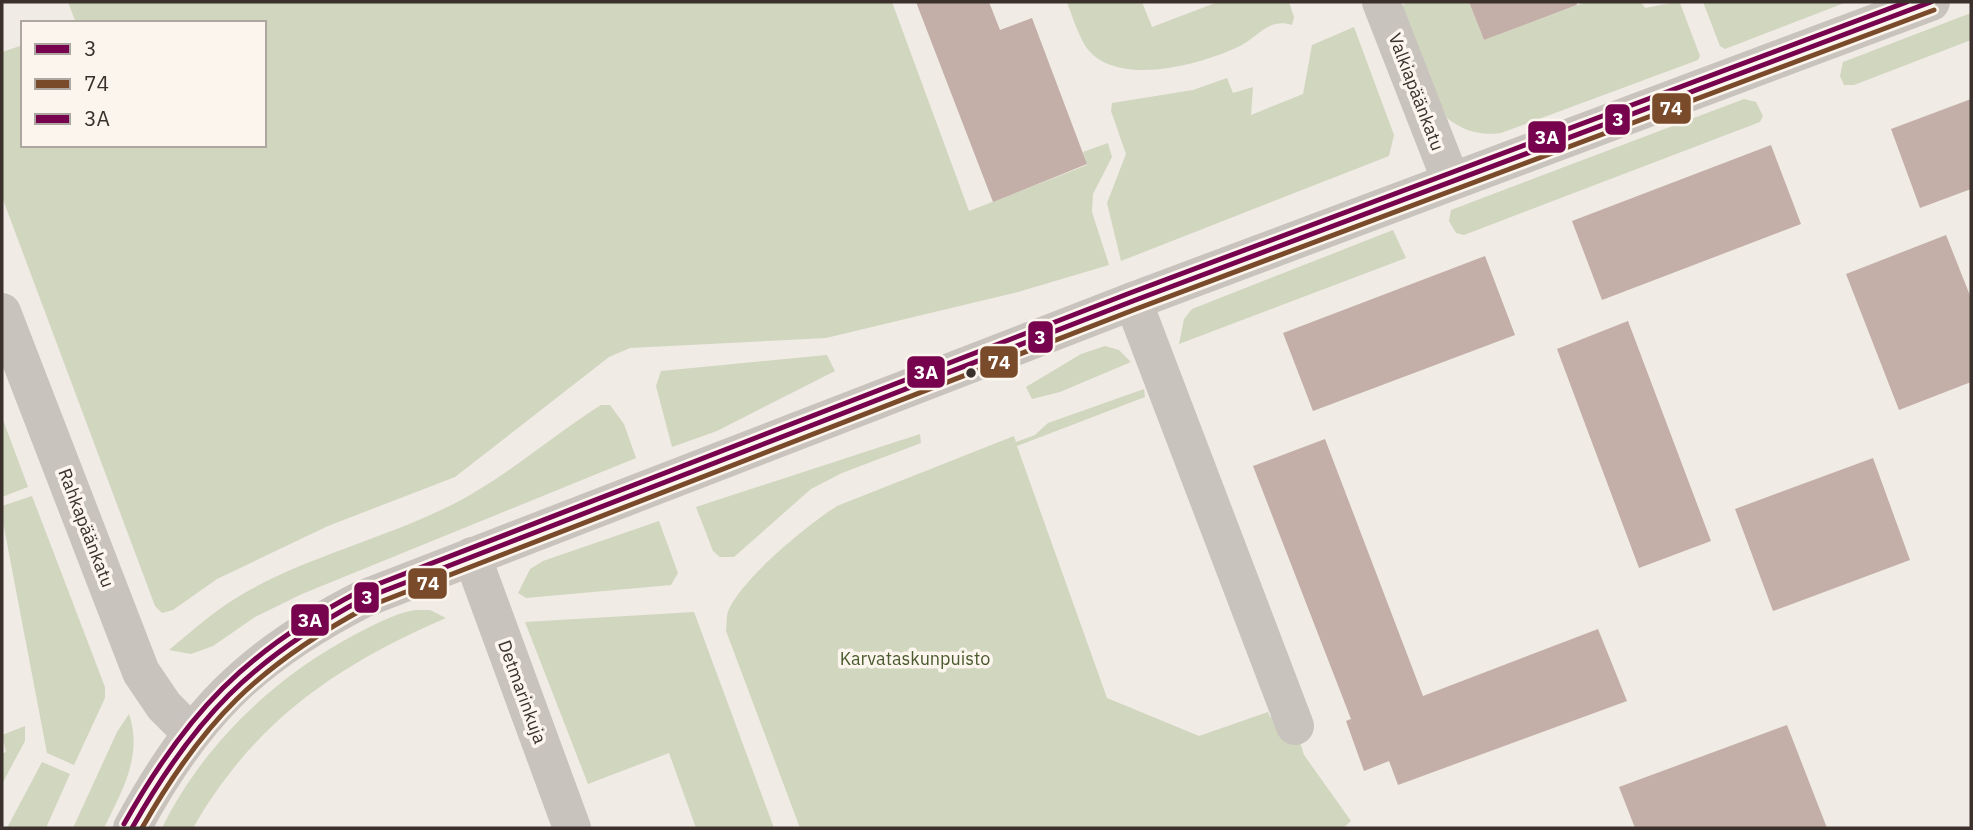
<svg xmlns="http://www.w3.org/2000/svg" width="1973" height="830" viewBox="0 0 1973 830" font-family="'IBM Plex Sans',sans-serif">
	<rect width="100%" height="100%" fill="#f0ebe5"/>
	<path fill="#d1d6bf" d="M68,2h824l77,209 118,-46 -4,-13 25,-9 4,14 -19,37 -1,18 17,53 -91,27 -192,46 -196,10 -21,9 -154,120 -127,49 -111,53 -44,31 -11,3 -7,-7 -153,-409v-145l21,-7v100h241v-122h-188z
		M1067,2h75l10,25 66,-25h71l5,15 -2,8c-23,-8 -34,12 -52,21 -37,18 -124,43 -154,1 -8,-13 -14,-31 -19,-45z
		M1405,2h64l15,38 102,-38h55l4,6 31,-6 4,1 20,53 -2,4 -197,73c-21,3 -37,-2 -54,-15l-48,-106z
		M1703,2h144l-122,47 -5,-3z
		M1971,13v27l-117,45h-10l-4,-9 3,-14z
		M1354,27l40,108 -5,21 -268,105 -14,-58 19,-49 -15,-43 1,-8 81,-13 34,-12 6,15 20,-6 -2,28 52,-21 9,-49z
		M1744,99l12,3 7,14 -3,6 -296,113 -8,-2 -7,-12 2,-11z
		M1393,230l13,28 -227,86 5,-25 8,-10z
		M1105,346l14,4 12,12 -71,30 -28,7 -6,-12 55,-33z
		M827,355l8,16 -118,60 -45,16 -16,-61 5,-15z
		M1144,389l1,8 -128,49 90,252 92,38 69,-24 2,5 25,9 9,29 47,66 -8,7h-543l-74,-197c1,-8 0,-16 3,-22 16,-33 77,-83 108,-103l177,-70 2,6 19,-7 13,-12z
		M601,405h9l14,19 12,34 -334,136 -47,23 -42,29 -22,8 -22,-4c23,-19 46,-40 72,-55 63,-37 135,-54 200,-85 59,-27 106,-71 160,-105z
		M2,417l26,70 -26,10z
		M920,434l1,9 -79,30 -31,16 -77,68h-14l-7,-6 -17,-44z
		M32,496l73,191v11l-31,67 -27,-12 -45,-236v-11z
		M659,521l19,52 -7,12 -145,13 -8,-5 12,-24 13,-8z
		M415,610h15l16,8c-111,48 -192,104 -253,210h-31c41,-83 112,-151 194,-194 20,-10 37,-20 59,-24z
		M694,612l80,216h-78l-27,-75 -81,31 -63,-162z
		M129,714c14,42 -7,77 -25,114h-31l44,-96z
		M25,726v15l-23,43v-30l4,-2 -4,-17z
		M42,762l28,12 -24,54h-39z"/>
	<path fill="#c3afa7" d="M916,2h73l11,28 32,-12 55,146 -94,38z
		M1469,2h107l1,3 -93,35z
		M1971,99v90l-51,19 -29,-79z
		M1771,145l30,79 -199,76 -30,-79z
		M1946,235l25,63v84l-72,28 -53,-136z
		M1485,256l30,79 -202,76 -30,-78z
		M1628,321l83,220 -72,27 -82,-219z
		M1325,439l98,257 175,-67 29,72 -229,84 -9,-24 -25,10 -18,-50 5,-2 -98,-253z
		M1873,458l37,102 -137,51 -38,-102z
		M1787,725l40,103h-192l-16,-41z"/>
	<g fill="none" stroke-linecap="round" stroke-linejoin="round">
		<path stroke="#c9c3be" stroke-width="38" d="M1381,2l70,179
			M1133,301l162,425
			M2,312l139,360 23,34 26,26
			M472,556l100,272"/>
		<path stroke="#c9c3be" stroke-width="38" d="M132,828c60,-112 117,-171 231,-229l770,-298 798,-299"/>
		<g stroke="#fbf5ee" stroke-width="10">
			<path id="bus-1" d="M132,828c63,-111 119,-168 231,-229l770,-298 798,-299"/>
		</g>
		<g stroke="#fbf5ee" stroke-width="10">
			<path id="bus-2" d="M142,828c61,-107 116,-162 225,-221l769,-298 798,-299"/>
		</g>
		<g stroke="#fbf5ee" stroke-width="10">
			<path id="bus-3" d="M124,824c63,-112 122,-173 236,-233l770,-298 777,-291"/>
		</g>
		<use href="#bus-1" stroke="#77034e" stroke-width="5"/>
		<use href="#bus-2" stroke="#7a4b2a" stroke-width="5"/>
		<use href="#bus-3" stroke="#77034e" stroke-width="5"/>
	</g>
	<circle fill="#3b302b" stroke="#fbf5ee" stroke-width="2.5" cx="971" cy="373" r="6"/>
	<g text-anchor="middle" stroke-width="7" stroke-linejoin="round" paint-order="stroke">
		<g font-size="18" fill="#3b302b" stroke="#fbf5ee">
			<text transform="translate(1416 92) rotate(69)" y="6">Valkiapäänkatu</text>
			<text transform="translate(86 528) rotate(69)" y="6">Rahkapäänkatu</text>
			<text transform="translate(522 692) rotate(70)" y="6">Detmarinkuja</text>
		</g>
		<g font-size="18" fill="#4a5a2e" stroke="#fbf5ee">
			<text x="915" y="665">Karvataskunpuisto</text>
		</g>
	</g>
	<g stroke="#fbf5ee" stroke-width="2.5">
		<rect x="1651" y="92" width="41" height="33" rx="7" fill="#7a4b2a"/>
		<rect x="1604" y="103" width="27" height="33" rx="7" fill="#77034e"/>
		<rect x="1527" y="120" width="40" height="34" rx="7" fill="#77034e"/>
		<rect x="1027" y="320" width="27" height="34" rx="7" fill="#77034e"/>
		<rect x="979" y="345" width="40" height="34" rx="7" fill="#7a4b2a"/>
		<rect x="906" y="355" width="40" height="34" rx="7" fill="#77034e"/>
		<rect x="407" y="567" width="41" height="33" rx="7" fill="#7a4b2a"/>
		<rect x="353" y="581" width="27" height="33" rx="7" fill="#77034e"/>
		<rect x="290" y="603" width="40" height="34" rx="7" fill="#77034e"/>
	</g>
	<g font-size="19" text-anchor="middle" font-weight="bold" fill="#fff">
		<text x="1671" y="115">74</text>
		<text x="1618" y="126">3</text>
		<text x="1547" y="144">3A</text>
		<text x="1040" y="344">3</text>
		<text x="999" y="369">74</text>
		<text x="926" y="379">3A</text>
		<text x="428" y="590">74</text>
		<text x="367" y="604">3</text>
		<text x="310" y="627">3A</text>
	</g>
	<rect width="1973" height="830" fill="none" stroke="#3b302b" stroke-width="7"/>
	<rect x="21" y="21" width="245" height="126" fill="#fbf5ee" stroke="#aea6a0" stroke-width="2"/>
	<rect x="35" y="44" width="35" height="10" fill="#77034e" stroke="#aea6a0" stroke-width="2"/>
	<text x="84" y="56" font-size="21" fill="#3b302b">3</text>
	<rect x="35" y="79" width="35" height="10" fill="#7a4b2a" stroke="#aea6a0" stroke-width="2"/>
	<text x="84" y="91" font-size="21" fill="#3b302b">74</text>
	<rect x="35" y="114" width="35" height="10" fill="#77034e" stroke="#aea6a0" stroke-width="2"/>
	<text x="84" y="126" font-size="21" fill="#3b302b">3A</text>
</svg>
